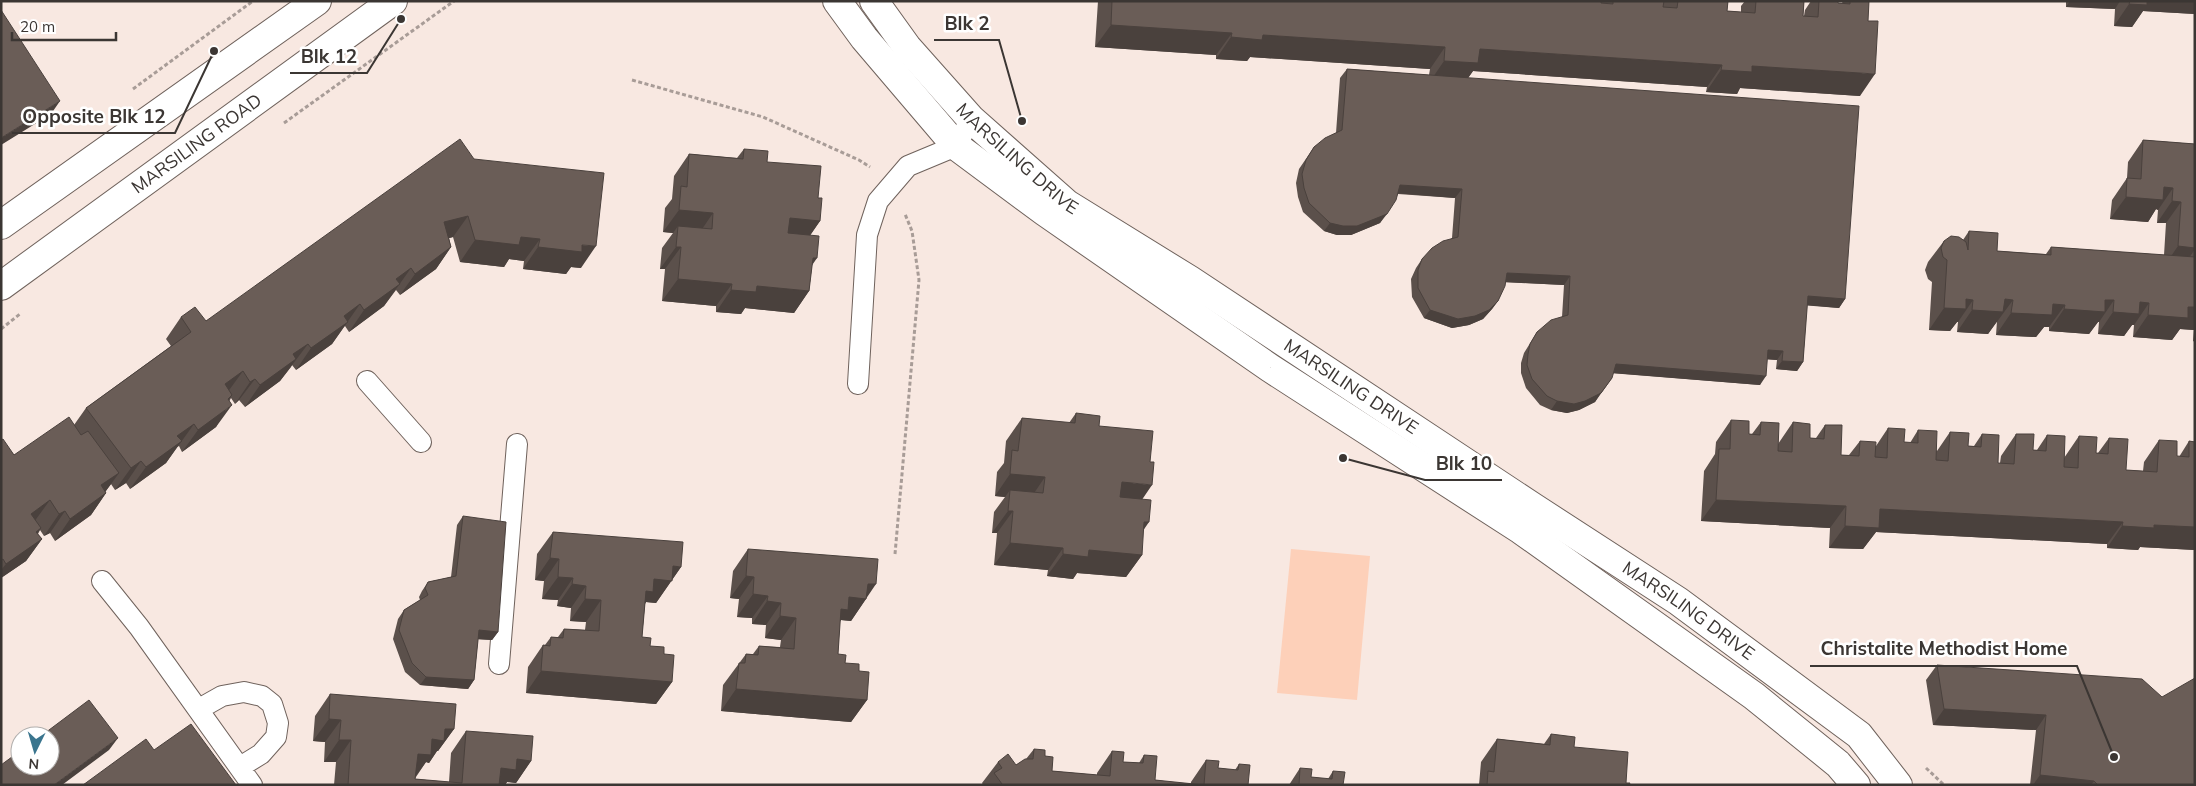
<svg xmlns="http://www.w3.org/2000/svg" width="2196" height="786" viewBox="0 0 2196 786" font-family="Mulish,sans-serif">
	<rect width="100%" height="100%" fill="#f8e8e1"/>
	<path fill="#fdd0b9" d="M1291,549l79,7 -13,144 -80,-7z"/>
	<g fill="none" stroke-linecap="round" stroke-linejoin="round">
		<g stroke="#6f625c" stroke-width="22">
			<path id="lane" d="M367,381l54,61
				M858,384l9,-149 11,-34 30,-35 48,-20 15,-27
				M102,581l37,46 113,158
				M499,664l18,-220
				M199,709l23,-13 22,-4 18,4 10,8 6,19 -2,14 -15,17 -21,13"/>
		</g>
		<g stroke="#6f625c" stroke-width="30">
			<g id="street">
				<path d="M837,1l27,37 92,108 89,66 225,156 251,162 233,166 84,68 18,21"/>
				<path id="s1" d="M874,1l33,46 64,72 96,85 123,76 343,227 145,94 181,134 39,50"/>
			</g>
		</g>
		<g stroke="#6f625c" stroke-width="30">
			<g id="secondary">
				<path d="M1,225l316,-224"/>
				<path id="s2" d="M1,286l392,-285"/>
			</g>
		</g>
		<path stroke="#a89c97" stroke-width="3" stroke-dasharray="4 2.5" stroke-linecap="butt" d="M632,80l131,37 96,43 11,7
			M133,89l120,-88
			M284,123l170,-122
			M1,329l19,-15
			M895,554l24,-274 -7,-49 -7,-17
			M1926,768l18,17"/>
		<use href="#lane" stroke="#fff" stroke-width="20"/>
		<use href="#street" stroke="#fff" stroke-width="28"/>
		<use href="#secondary" stroke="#fff" stroke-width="28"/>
	</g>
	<path fill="#5b504b" d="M1098,1h630l-1,10 14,1v-6l4,-5h59l-1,15h1l1,-6 6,-9h27v2h4l1,-2h26l-9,95 -120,-8 -3,6 -31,-2 1,-5 -234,-16 -5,7 377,221 -6,9 -32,-3 -4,57 -6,9 -21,-2 1,-9 -10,-1 -7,26 -147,-12 -18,29 -16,8 -12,3 -16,-3 -11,-5 -14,-17 -5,-15v-10l3,-10 13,-21 25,-15 2,-32 -59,-3 -7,19 -6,8 -9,10 -14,6 -17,3 -28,-10 -12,-21 -1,-18 5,-11 6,-9 30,-21 3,-40 -57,-4 -18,29 -29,12h-14l-13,-4 -21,-19 -5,-15 -2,-14 3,-14 15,-22 22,-14 4,-55 7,-9 82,6 1,-6 -180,-12 -3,4 -31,-2v-4l-121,-8z
		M2066,1h129v13l-52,-3 -11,16 -18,-1 1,-17 -49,-2z
		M2143,140l52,4v198l-2,-1 1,-11 -14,-1 -8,11 -39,-3 1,-12h-2l-8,11 -26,-2 1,-12h-1l-9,12 -40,-3v-4h-5l-8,10 -40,-2 1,-14 -9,13 -31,-2 1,-10h-1l-7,9 -21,-1 3,-48 -4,-3 -3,-9 3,-8 16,-21 19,-1 6,-9 28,20 49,3 5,-7 113,8 2,-32h-9l1,-13 -2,-1 -8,13 -38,-3 2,-19 15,-22 1,-16z
		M744,149l23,13 51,36 2,23 -10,14 2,31 -3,25 -15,22 -49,-5 -4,6 -25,-2v-6l-54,-5 3,-32h-5l2,-21 11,-15 -10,-1 2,-24 7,-9 2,-23 15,-22 48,4z
		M474,159l107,109 -10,-1 -5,7 -43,-5 1,-8 -15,-2 -5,8 -44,-5 -7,-25 -4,1 2,9 -15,22 -36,26 -4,-5 -12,16 -35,26 -4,-6 -1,1 -12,17 -36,26 -4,-5 -1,2 -11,14 -35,26 -6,-7 -4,4 -4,-6 -15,29 -34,25 -3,-6 -2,1 -11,16 -36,26 -4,-6 -11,7 -4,-6 -6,8 1,1 -15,22 -36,26 -5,-8 -6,3 -4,-6 -2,4 4,5 -16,22 -25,17v-138l13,15 60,-30 12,-17 85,-62 -5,-7 15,-22 25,4z
		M1076,413l23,13 43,74v55l-16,22 -49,-4 -4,6 -26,-3 1,-6 -54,-5 3,-32h-5l2,-21 11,-15 -10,-1 2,-24 7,-9 2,-22 16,-23 47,5z
		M1731,420l18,14h3l9,-12 17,22 15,-22 17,16h6l9,-13 16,30h8l11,-14 16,5 12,-18 16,14 6,1 8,-13 19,21 13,-19 18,14h6l8,-12 16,29h2l1,-7 15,-22 17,16h4l10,-15 17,23 15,-22 17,17h2l11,-15 17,32 17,1 1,-9 15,-22 18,16 2,1 10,-16 6,1v108l-55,-3 -2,3 -31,-2v-4l-231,-12 -13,17 -34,-1 1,-20 -129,-7 3,-50 11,-17 1,-12z
		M463,516l35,116 -6,8 -14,-1 -4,41 -6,9 -48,-4 -15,-13 -12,-33 5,-20 6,-9 16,-10 -1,-3 3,-6 6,-9 23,-5 6,-52z
		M553,532l128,35 -25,36 -10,-1 -1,2 -3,33 8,9 14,8 8,28 -16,22 -130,-11 2,-26 15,-22h2l6,-8h7l6,-8 21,1 1,-8 -16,-1 1,-13 -14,-2 1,-6 -16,-1 2,-18 -9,-1 2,-26z
		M748,549l118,48v2l-15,22 -10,-1 -1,1 -2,33 7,9 14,8 8,29 -16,22 -130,-11 2,-26 23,-31h7l6,-8 21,1 1,-7 -16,-2 1,-13 -14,-1v-6l-15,-1 2,-18 -9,-1 3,-27z
		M1937,665l225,32 33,88h-165l6,-55 -103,-5 -7,-45z
		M330,694l124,35 -16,22h-1l-8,12 -3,-1 -10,15 -1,2 34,3 2,-29 15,-22 65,30 -15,22 -9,-1 -2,3h-171l2,-23h-12l1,-20 -12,-1 2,-25z
		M1551,734l23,13 52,36 3,2h-150l2,-23 16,-23 47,5z
		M1034,749l11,7 7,15 45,4v-2l15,-22 11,11 16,1 5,-8 11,25 36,4v-2l15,-22 12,8 17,2 4,-6 9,21h-265l-1,-2 16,-21 18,3 10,-6z
		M1300,768l11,9 17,2 5,-8 10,14h-54z"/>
	<path fill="#4a413d" d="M2070,1h50l-5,8 -49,-2z
		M2139,1h56v13l-52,-3 -11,16 -18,-1 15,-22z
		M1111,25l121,8 -16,22 -121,-8z
		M1263,35l182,12 -15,22 -180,-12 -3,4 -31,-2 15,-22z
		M1480,49l242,16 -15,22 -234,-16 -10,14 -34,-2 15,-22z
		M1752,66l123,8 -15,22 -120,-8 -3,6 -31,-2 15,-22z
		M60,101l-9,13 -50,31v-7z
		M1400,185l62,4 -7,9 -61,-5z
		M2164,187l9,1 -15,22 -2,-1 -8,13 -38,-3 16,-22z
		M2172,201l9,1 -15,21h-9z
		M679,210l34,3 -15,22 -20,-9 -5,7 -10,-1z
		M1387,214l-7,9 -29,12h-14l-13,-4 6,-8z
		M468,216l-15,21 -24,7 15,-22z
		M790,218l30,3 -15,22 -31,-3z
		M521,237l19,2 -16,22 -15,-2 -5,8 -44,-5 15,-22z
		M582,245l14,1 -15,22 -10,-1 -5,7 -43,-5 15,-22z
		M2178,246l17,2v1l-14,21 -18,-2z
		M451,247l-15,22 -36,26 15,-21z
		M676,247h5l-16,22h-5z
		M813,258h4l-15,22z
		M411,268l-27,38 -35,26 15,-22 32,-31z
		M1507,273l63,3 -6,9 -63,-3z
		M678,279l54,5 -16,22 -54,-5z
		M757,286l52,5 -15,22 -49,-5 -4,6 -25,-2 15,-22z
		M1808,296l37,3 -6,9 -38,-3z
		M1966,299l7,1 -15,22h-1l-7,9 -21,-1 15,-22z
		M2005,299l8,1 -25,34 -31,-2 15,-22z
		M2105,300h9l-15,22h-1l-9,12 -40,-3 15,-22z
		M1498,301l-6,8 -9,10 -14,6 -17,3 -28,-10 6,-8z
		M2140,302l9,1 -15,22h-2l-8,11 -26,-2 15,-22z
		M360,304l-28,40 -36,26 15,-22 33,-32z
		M2053,304l12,1 -16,22h-5l-8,10 -40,-2 15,-22z
		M2188,307h7v22l-1,1 -14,-1 -8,11 -39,-3 15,-22z
		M308,344l-28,37 -35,26 15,-22 33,-31z
		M1768,350l15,1 -6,9 -16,-1z
		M1782,361l21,1 -6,9 -21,-2z
		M1616,364l150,12 -6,9 -150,-12z
		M243,371l-16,22 -2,-9z
		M1612,378l-17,24 -16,8 -12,3 -16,-3 6,-9z
		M255,379l-16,21 -4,4 15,-22z
		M232,395l-13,20 13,-10 -16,22 -34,25 16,-22z
		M194,424l-28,39 -36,26 16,-22 31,-31z
		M141,461l-15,22 -11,7 16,-22z
		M119,473l-16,22 -2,-10z
		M1010,474l35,3 -15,22 -20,-9 -5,7 -10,-1z
		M1122,482l30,3 -15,22 -31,-3z
		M106,493l-15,22 -36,26 15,-22z
		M50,500l-16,22 -3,-8z
		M1716,500l130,6 -16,22 -129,-7z
		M1880,509l243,13 -16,22 -231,-12 -13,17 -34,-1 16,-22z
		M65,511l-15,22 -6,3 15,-22z
		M1008,511h5l-16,22h-5z
		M1144,522h5l-15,22z
		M2154,525l41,2v23l-55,-3 -2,3 -31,-2 15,-22z
		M41,528l-14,21 15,-10 -16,22 -25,17v-8l5,-6 30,-32z
		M1010,543l53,5 -15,22 -54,-5z
		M1089,550l53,5 -16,22 -49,-4 -4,6 -26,-3 16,-22z
		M550,558l9,1 -15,22 -9,-1z
		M673,566l8,1 -25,36 -10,-1 -8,12h-8l24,-35z
		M746,576l8,1 -15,22 -9,-1z
		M558,577l15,1 -15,22 -16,-1z
		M572,584l14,2 -15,22 -14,-2z
		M868,584h8l-25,37 -10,-1 -8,12 -7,-1 23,-34z
		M753,594l15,2 -16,22 -15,-1z
		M585,599l16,1 -15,22 -16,-1z
		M767,601l14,2 -15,22 -14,-1z
		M780,616l16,2 -15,22 -16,-2z
		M479,630l19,2 -6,8 -19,-1z
		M541,671l131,11 -16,22 -130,-11z
		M426,677l48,3 -6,9 -48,-4z
		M736,689l131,11 -16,22 -130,-11z
		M1944,709l102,6 -10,15 -103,-5z
		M329,719l12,1 -16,22 -12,-1z
		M445,729h9l-16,22h-1l-8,12 -3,-1 -11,15 3,-23 14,-15z
		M118,738l-9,12 -47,35h-8z
		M339,740h12l-15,22h-12z
		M517,759l14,2 -15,22 -9,-1 -2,3h-16l12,-17z
		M2040,775l54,6 -3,4h-58z"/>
	<path fill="#6a5d57" stroke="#4a413d" d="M1112,1h489v2l12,1v-3h51l-1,6 14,1 1,-7h50l-1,10 28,2 1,-12h48l-1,15 15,1 1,-16h19v2l12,1v-3h19l-1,20h10l-3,53 -123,-8v6l-31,-2 1,-5 -242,-16 -2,14 -34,-2 1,-14 -182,-12 -1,5 -31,-3 1,-4 -121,-8z
		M2130,1h17v4l-18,-1z
		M1,10l59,91 -59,37z
		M1347,69l512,37 -14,193 -37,-3 -5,66 -21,-1 1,-10 -15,-1 -2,26 -150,-12 -4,14 -11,15 -16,8 -11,3 -17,-3 -10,-5 -15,-17 -5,-14 1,-11 2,-10 7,-12 14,-12 17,-5 2,-39 -63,-3 -2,13 -7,15 -9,9 -14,6 -17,3 -28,-9 -12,-22v-18l4,-11 10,-11 11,-7 15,-4 4,-48 -62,-4 -4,15 -9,14 -30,12h-14l-13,-3 -21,-20 -5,-15 -2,-14 4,-14 8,-13 11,-9 17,-8z
		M460,139l14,20 130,14 -8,73 -14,-1v7l-44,-5 2,-8 -19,-2 -2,8 -44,-5 -7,-24 -24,6 7,25 -36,27 -4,-6 -15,11 4,5 -36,26 -4,-6 -16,12 4,6 -37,26 -3,-4 -15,10 3,5 -36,26 -5,-6 -5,3 -7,-11 -18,13 7,11 -4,4 4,6 -34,25 -4,-6 -17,12 5,5 -36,26 -5,-6 -10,7 -45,-60 105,-76 -10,-15 14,-10 11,14z
		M2143,140l52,4v104l-17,-2 3,-44 -9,-1 1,-13 -9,-1 -1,13 -37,-3 1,-19 14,1z
		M744,149l24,2 -1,11 54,4 -3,32h4l-2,23 -30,-3 -2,15 31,3 -2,22h-4l-4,33 -52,-5 -1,6 -25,-2 1,-6 -54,-5 3,-32h-5l2,-21 34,3 1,-16 -34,-3 2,-24 6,1 2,-33 54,5z
		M1969,231l29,2 -1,18 54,4v-8l144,10v50h-7v11l-40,-3 1,-12 -9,-1 -1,12 -26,-2 1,-12h-9v12l-41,-3 1,-4 -12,-1 -1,11 -41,-2 2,-13 -8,-1 -2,13 -31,-2 1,-10 -7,-1v10l-22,-1 3,-48 -4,-3 -2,-9 3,-7 7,-5 8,1 7,5 2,8z
		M1076,413l24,3 -1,10 54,5 -3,31h4l-2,23 -30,-3 -2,15 31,3 -2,22h-5l-2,33 -53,-5 -1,7 -25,-3v-6l-53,-5 3,-32h-5l2,-21 33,3 2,-16 -35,-3 2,-24 6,1 4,-33 53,5z
		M69,417l12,18 7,-4 31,42 -18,12 5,8 -36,26 -5,-8 -6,3 -9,-14 -19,14 10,14 -5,4 6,7 -36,25 -3,-5 -2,1v-120l2,-1 11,16z
		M1731,420l18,1v13l11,1 1,-13 18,1 -1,28 14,1 1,-30 17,2v14l14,1 1,-14h17l-1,30 18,1 1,-15 16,1 -1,15 12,1 1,-30 17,1 -1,13 14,1v-13l19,1 -1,29 12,1 2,-29 19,1 -1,13 13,1 1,-13 17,1 -1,28 16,1 2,-30h18l-1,16 13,1 1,-16 18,1 -1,31 14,1 1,-32 18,1 -1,16 12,1 1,-16 19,1 -2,31 31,2 2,-32 18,1v15l12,1v-16l6,1v85l-41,-2v3l-32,-2 1,-4 -243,-13 -1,19 -34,-2 1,-20 -130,-6 3,-51h11z
		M463,516l43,6 -8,110 -19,-2 -5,50 -48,-3 -14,-14 -13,-33 5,-20 24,-15 -3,-7 3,-6 28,-6z
		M553,532l130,10 -2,25 -8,-1 -1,15 -18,-2 -1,13 -7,-1 -4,46 9,1 -1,8 14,1v7l10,1 -2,27 -131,-11 2,-26 7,1 1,-9 12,1 1,-9 35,2 2,-31 -16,-1 1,-13 -14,-2 1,-6 -15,-1 1,-18 -9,-1z
		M748,549l130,10 -2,25h-8l-2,15 -17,-2 -1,13 -7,-1 -3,45 8,1 -1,8 14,1v7l10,1 -2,28 -131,-11 3,-26h6l1,-9 12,1 1,-9 35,3 2,-31 -16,-2 1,-13 -14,-2 1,-5 -15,-2 1,-17 -8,-1z
		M1937,665l205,14 20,18 33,-19v107h-97l-4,-4 -54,-6 6,-60 -102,-6z
		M330,694l126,10 -2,25h-9l-1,12 -12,-2 -1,16 -13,-1 -3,25 47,4 4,-52 67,5 -2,25 -14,-2 -1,11 -15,-2 -2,17h-151l3,-45h-12l2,-20 -12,-1z
		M89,700l29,38 -64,47h-53v-20l19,-14v15h30v-30h-9z
		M191,724l45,61h-153l63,-46 8,11z
		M1551,734l24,3 -1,10 54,5 -2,31h4l-1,2h-142l1,-14 6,1 3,-33 53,6z
		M1034,749l11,1v6l8,1 -1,14 58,5 2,-25 12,1 -1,10 20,1 1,-8 13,1 -2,24 49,5 2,-25 13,1 -1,7 20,2 1,-6 11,1 -2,20h-248l2,-1 -8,-11 8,-5 -4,-6 10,-8 8,11 9,-6h8z
		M1300,768l12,1 -1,8 21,2 1,-8 12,1 -2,13h-44z"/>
	<g text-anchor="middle" stroke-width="5" stroke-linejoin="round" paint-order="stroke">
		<g font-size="18" fill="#3b3633" stroke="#fff">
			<text dy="6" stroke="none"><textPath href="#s2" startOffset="242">MARSILING ROAD</textPath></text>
			<text dy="6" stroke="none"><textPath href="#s1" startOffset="214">MARSILING DRIVE</textPath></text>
			<text dy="6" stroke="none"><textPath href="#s1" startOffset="619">MARSILING DRIVE</textPath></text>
			<text dy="6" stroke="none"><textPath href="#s1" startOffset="1024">MARSILING DRIVE</textPath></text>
		</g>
	</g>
	<path fill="none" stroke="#3b3633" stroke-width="2" d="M1022 121L999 40H934M401 19L367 73H290M214 51L175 133H12M1343 458L1425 480H1502M2114 757L2077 666H1810"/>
	<g fill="#3b3633" stroke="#fff" stroke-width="2">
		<circle cx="1022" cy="121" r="5"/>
		<circle cx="401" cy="19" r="5"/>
		<circle cx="214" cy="51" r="5"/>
		<circle cx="1343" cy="458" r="5"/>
		<circle cx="2114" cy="757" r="5"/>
	</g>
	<g font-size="19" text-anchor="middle" font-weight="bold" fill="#3b3633" stroke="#fff" stroke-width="5" stroke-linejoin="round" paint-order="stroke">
		<text x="967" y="30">Blk 2</text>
		<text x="329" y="63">Blk 12</text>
		<text x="94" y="123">Opposite Blk 12</text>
		<text x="1464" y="470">Blk 10</text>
		<text x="1944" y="655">Christalite Methodist Home</text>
	</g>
	<rect width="2196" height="786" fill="none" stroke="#3b3633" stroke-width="5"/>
	<g transform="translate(35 751) rotate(185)"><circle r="24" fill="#ffffff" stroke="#b1afad"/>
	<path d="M0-4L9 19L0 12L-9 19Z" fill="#3a758e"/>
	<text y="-8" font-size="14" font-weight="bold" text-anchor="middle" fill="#3b3633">N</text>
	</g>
	<path d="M12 32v8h104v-8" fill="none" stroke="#3b3633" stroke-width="2.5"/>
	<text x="20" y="32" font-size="15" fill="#3b3633" stroke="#ffffff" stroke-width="4" paint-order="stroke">20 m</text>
</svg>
